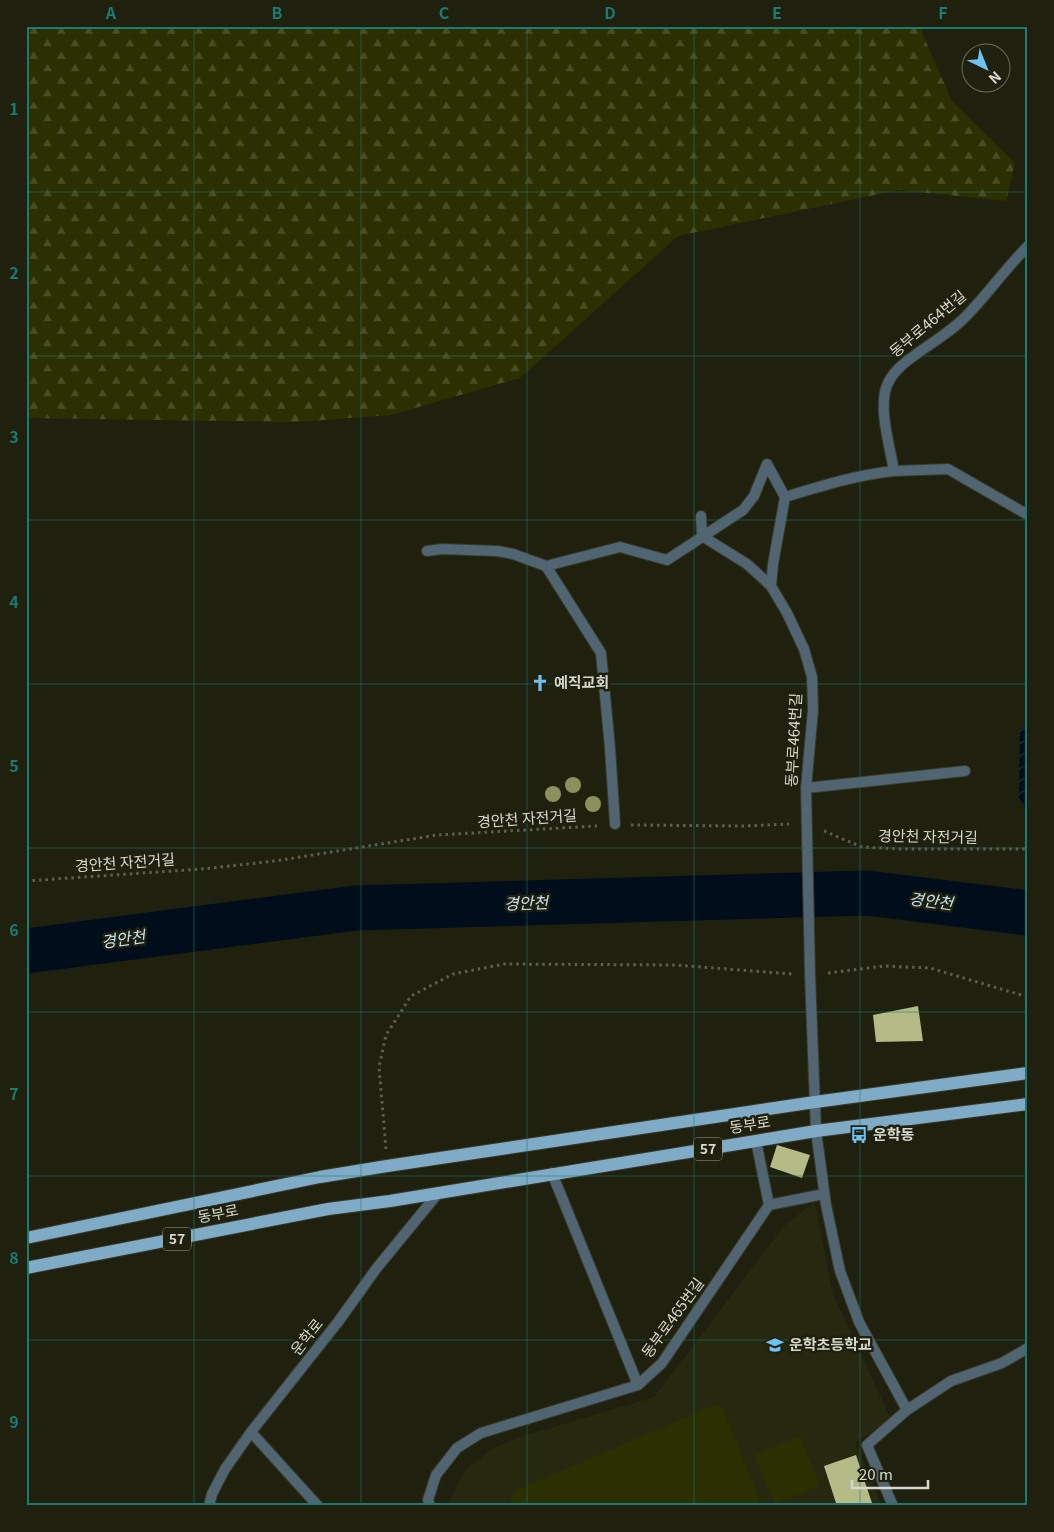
<svg xmlns="http://www.w3.org/2000/svg" width="1054" height="1532" viewBox="0 0 1054 1532" font-family="Georgia,'Noto Sans KR',serif">
	<defs>
		<pattern id="forest-firs" width="22" height="20" patternUnits="userSpaceOnUse" patternTransform="scale(1.25)"><rect width="22" height="20" fill="#2c2f00"/><path d="M5 1l3.5 6h-7zM16 11l3.5 6h-7z" fill="#4a4c24"/></pattern>
		<pattern id="water-waves" width="16" height="10" patternUnits="userSpaceOnUse" patternTransform="scale(1.25)"><rect width="16" height="10" fill="#000d1a"/><path d="M0 5q4-4 8 0t8 0" fill="none" stroke="#24303a"/></pattern>
	</defs>
	<rect width="100%" height="100%" fill="#1f210e"/>
	<path fill="#26290f" d="M815,1202l17,90 59,127 -36,24 27,63h-436l19,-35 28,-23 34,-13 127,-38 131,-172z"/>
	<path fill="url(#forest-firs)" d="M26,26h893l33,75 63,62 -9,38 -107,-11 -221,46 -158,142 -129,37 -94,7 -271,-4z"/>
	<path fill="#2c2f00" d="M714,1405l9,3 38,95 -1,3h-248l-2,-5 5,-10z
		M800,1436l20,49 -45,19 -21,-49z"/>
	<path fill="url(#water-waves)" d="M1028,727v82h-2l-7,-11 1,-69z"/>
	<g fill="none" stroke-linecap="round" stroke-linejoin="round">
		<path stroke="#000d1a" stroke-width="45" d="M26,951l330,-43 511,-15 161,20"/>
	</g>
	<path fill="#b5bb87" d="M918,1006l5,35 -47,1 -3,-27z
		M777,1145l33,10 -8,23 -32,-11z
		M856,1455l17,51h-36l-13,-40z"/>
	<g fill="none" stroke-linecap="round" stroke-linejoin="round">
		<g stroke="#393b29" stroke-width="12">
			<path id="lane" d="M894,471l54,-2 80,46
				M701,516l1,20 45,28 24,22
				M427,551l15,-2 55,2 16,3 33,12 74,-19 47,13 76,-50 11,-14 13,-32 18,33
				M546,566l55,87 9,95 5,76
				M806,788l159,-17
				M816,1131l10,74 14,66 19,51 48,88
				M769,1205l55,-11
				M893,1506l-26,-61 40,-35 44,-29 51,-18 26,-15"/>
		</g>
		<g stroke="#393b29" stroke-width="12">
			<path id="street" d="M816,1131l-6,-156 -4,-187 7,-78 -1,-33 -8,-28 -17,-36 -16,-27 2,-22 12,-67c36,-11 71,-22 109,-26 -4,-24 -15,-60 -8,-83 6,-18 21,-27 36,-38 16,-11 35,-23 48,-38 20,-21 37,-45 58,-66
				M552,1173l86,212
				M251,1432l67,74
				M209,1506l3,-12 13,-25 26,-37 87,-110 38,-53 63,-77
				M430,1506l-2,-6 8,-25 21,-27 24,-15 157,-48 24,-22 107,-158 -13,-64"/>
		</g>
		<g stroke="#393b29" stroke-width="14">
			<path id="primary" d="M26,1238l294,-61 67,-11 428,-64 213,-29
				M26,1268l302,-59 62,-8 426,-70 212,-27"/>
		</g>
		<path stroke="#5d5f4f" stroke-width="3" stroke-dasharray="2.5 4" stroke-linecap="butt" d="M631,825l113,1 45,-2
			M824,831l38,16 38,2h128
			M26,881l176,-12 73,-8 162,-26 160,-9
			M828,973l56,-7 46,2 98,29
			M386,1149l-7,-82 7,-32 25,-39 42,-22 52,-10 170,1 117,9"/>
		<use href="#lane" stroke="#506471" stroke-width="10"/>
		<use href="#street" stroke="#506471" stroke-width="10"/>
		<use href="#primary" stroke="#80abc6" stroke-width="12"/>
	</g>
	<g fill="#8b915d">
		<circle cx="573" cy="785" r="8"/>
		<circle cx="553" cy="794" r="8"/>
		<circle cx="593" cy="804" r="8"/>
	</g>
	<path fill="none" stroke="#197b73" stroke-width="1" stroke-opacity="0.55" d="M194,26v1480M361,26v1480M527,26v1480M694,26v1480M860,26v1480M26,192h1002M26,356h1002M26,520h1002M26,684h1002M26,848h1002M26,1012h1002M26,1176h1002M26,1340h1002"/>
	<defs>
		<g id="church-bare" transform="scale(1.35)"><path d="M-1.2-6h2.4v3.5h3.3v2.4h-3.3V6h-2.4V-.1h-3.3v-2.4h3.3Z" fill="#6ec2f3" stroke="#1f210e" stroke-width="2.5" paint-order="stroke"/></g>
		<g id="bus-bare" transform="scale(1.35)"><path d="M-5-6H5V4H4V6H2V4H-2V6H-4V4H-5ZM-3.5-4V0h7V-4ZM-3.5 1.2v1.5H-2V1.2ZM2 1.2v1.5H3.5V1.2Z" fill="#6ec2f3" stroke="#1f210e" stroke-width="2.5" paint-order="stroke"/></g>
		<g id="school-bare" transform="scale(1.35)"><path d="M0-5L7-2L0 1L-7-2ZM-4 1L0 2.5L4 1V4Q0 6-4 4Z" fill="#6ec2f3" stroke="#1f210e" stroke-width="2.5" paint-order="stroke"/></g>
	</defs>
	<g fill-rule="evenodd">
		<use href="#church-bare" x="540" y="683"/>
		<use href="#bus-bare" x="859" y="1135"/>
		<use href="#school-bare" x="775" y="1345"/>
	</g>
	<g text-anchor="middle" stroke-width="5" stroke-linejoin="round" paint-order="stroke">
		<g fill="#1f210e" stroke="#a0a194" stroke-width="1">
			<rect x="694" y="1137.5" width="28" height="23" rx="4"/>
			<rect x="163" y="1227.5" width="28" height="23" rx="4"/>
		</g>
		<g font-size="14" font-weight="bold" fill="#d7d8cd">
			<text x="708" y="1154">57</text>
			<text x="177" y="1244">57</text>
		</g>
		<g font-size="15" fill="#d7d8cd" stroke="#1f210e">
			<text transform="translate(928 324) rotate(-40)" y="5">동부로464번길</text>
			<text transform="translate(794 740) rotate(-87)" y="5">동부로464번길</text>
			<text transform="translate(527 819) rotate(-4)" y="5">경안천 자전거길</text>
			<text transform="translate(928 837) rotate(1)" y="5">경안천 자전거길</text>
			<text transform="translate(125 863) rotate(-4)" y="5">경안천 자전거길</text>
			<text transform="translate(750 1125) rotate(-9)" y="5">동부로</text>
			<text transform="translate(218 1214) rotate(-11)" y="5">동부로</text>
			<text transform="translate(673 1318) rotate(-54)" y="5">동부로465번길</text>
			<text transform="translate(307 1337) rotate(-52)" y="5">운학로</text>
		</g>
		<g font-size="15" font-weight="bold" fill="#d7d8cd" stroke="#1f210e" text-anchor="start">
			<text x="554" y="688">예직교회</text>
			<text x="873" y="1140">운학동</text>
			<text x="789" y="1350">운학초등학교</text>
		</g>
		<g font-size="16" font-style="italic" fill="#c3e1f4" stroke="#1f210e">
			<text transform="translate(931 901) rotate(7)" y="6">경안천</text>
			<text transform="translate(526 903) rotate(-2)" y="6">경안천</text>
			<text transform="translate(123 939) rotate(-8)" y="6">경안천</text>
		</g>
	</g>
	<rect width="1054" height="1532" fill="none" stroke="#1f210e" stroke-width="55"/>
	<g transform="translate(986 68) rotate(137)"><circle r="24" fill="#1f210e" stroke="#696a5a"/>
	<path d="M0-4L9 19L0 12L-9 19Z" fill="#6ec2f3"/>
	<text y="-8" font-size="14" font-weight="bold" text-anchor="middle" fill="#d7d8cd">N</text>
	</g>
	<path d="M852 1480v8h76v-8" fill="none" stroke="#d7d8cd" stroke-width="2.5"/>
	<text x="859" y="1480" font-size="15" fill="#d7d8cd" stroke="#1f210e" stroke-width="4" paint-order="stroke">20 m</text>
	<rect x="28" y="28" width="998" height="1476" fill="none" stroke="#197b73" stroke-width="2"/>
	<g font-size="16" text-anchor="middle" font-weight="bold" fill="#197b73">
		<text x="111" y="19">A</text>
		<text x="277" y="19">B</text>
		<text x="444" y="19">C</text>
		<text x="610" y="19">D</text>
		<text x="777" y="19">E</text>
		<text x="943" y="19">F</text>
		<text x="14" y="115">1</text>
		<text x="14" y="279">2</text>
		<text x="14" y="443">3</text>
		<text x="14" y="608">4</text>
		<text x="14" y="772">5</text>
		<text x="14" y="936">6</text>
		<text x="14" y="1100">7</text>
		<text x="14" y="1264">8</text>
		<text x="14" y="1428">9</text>
	</g>
</svg>
